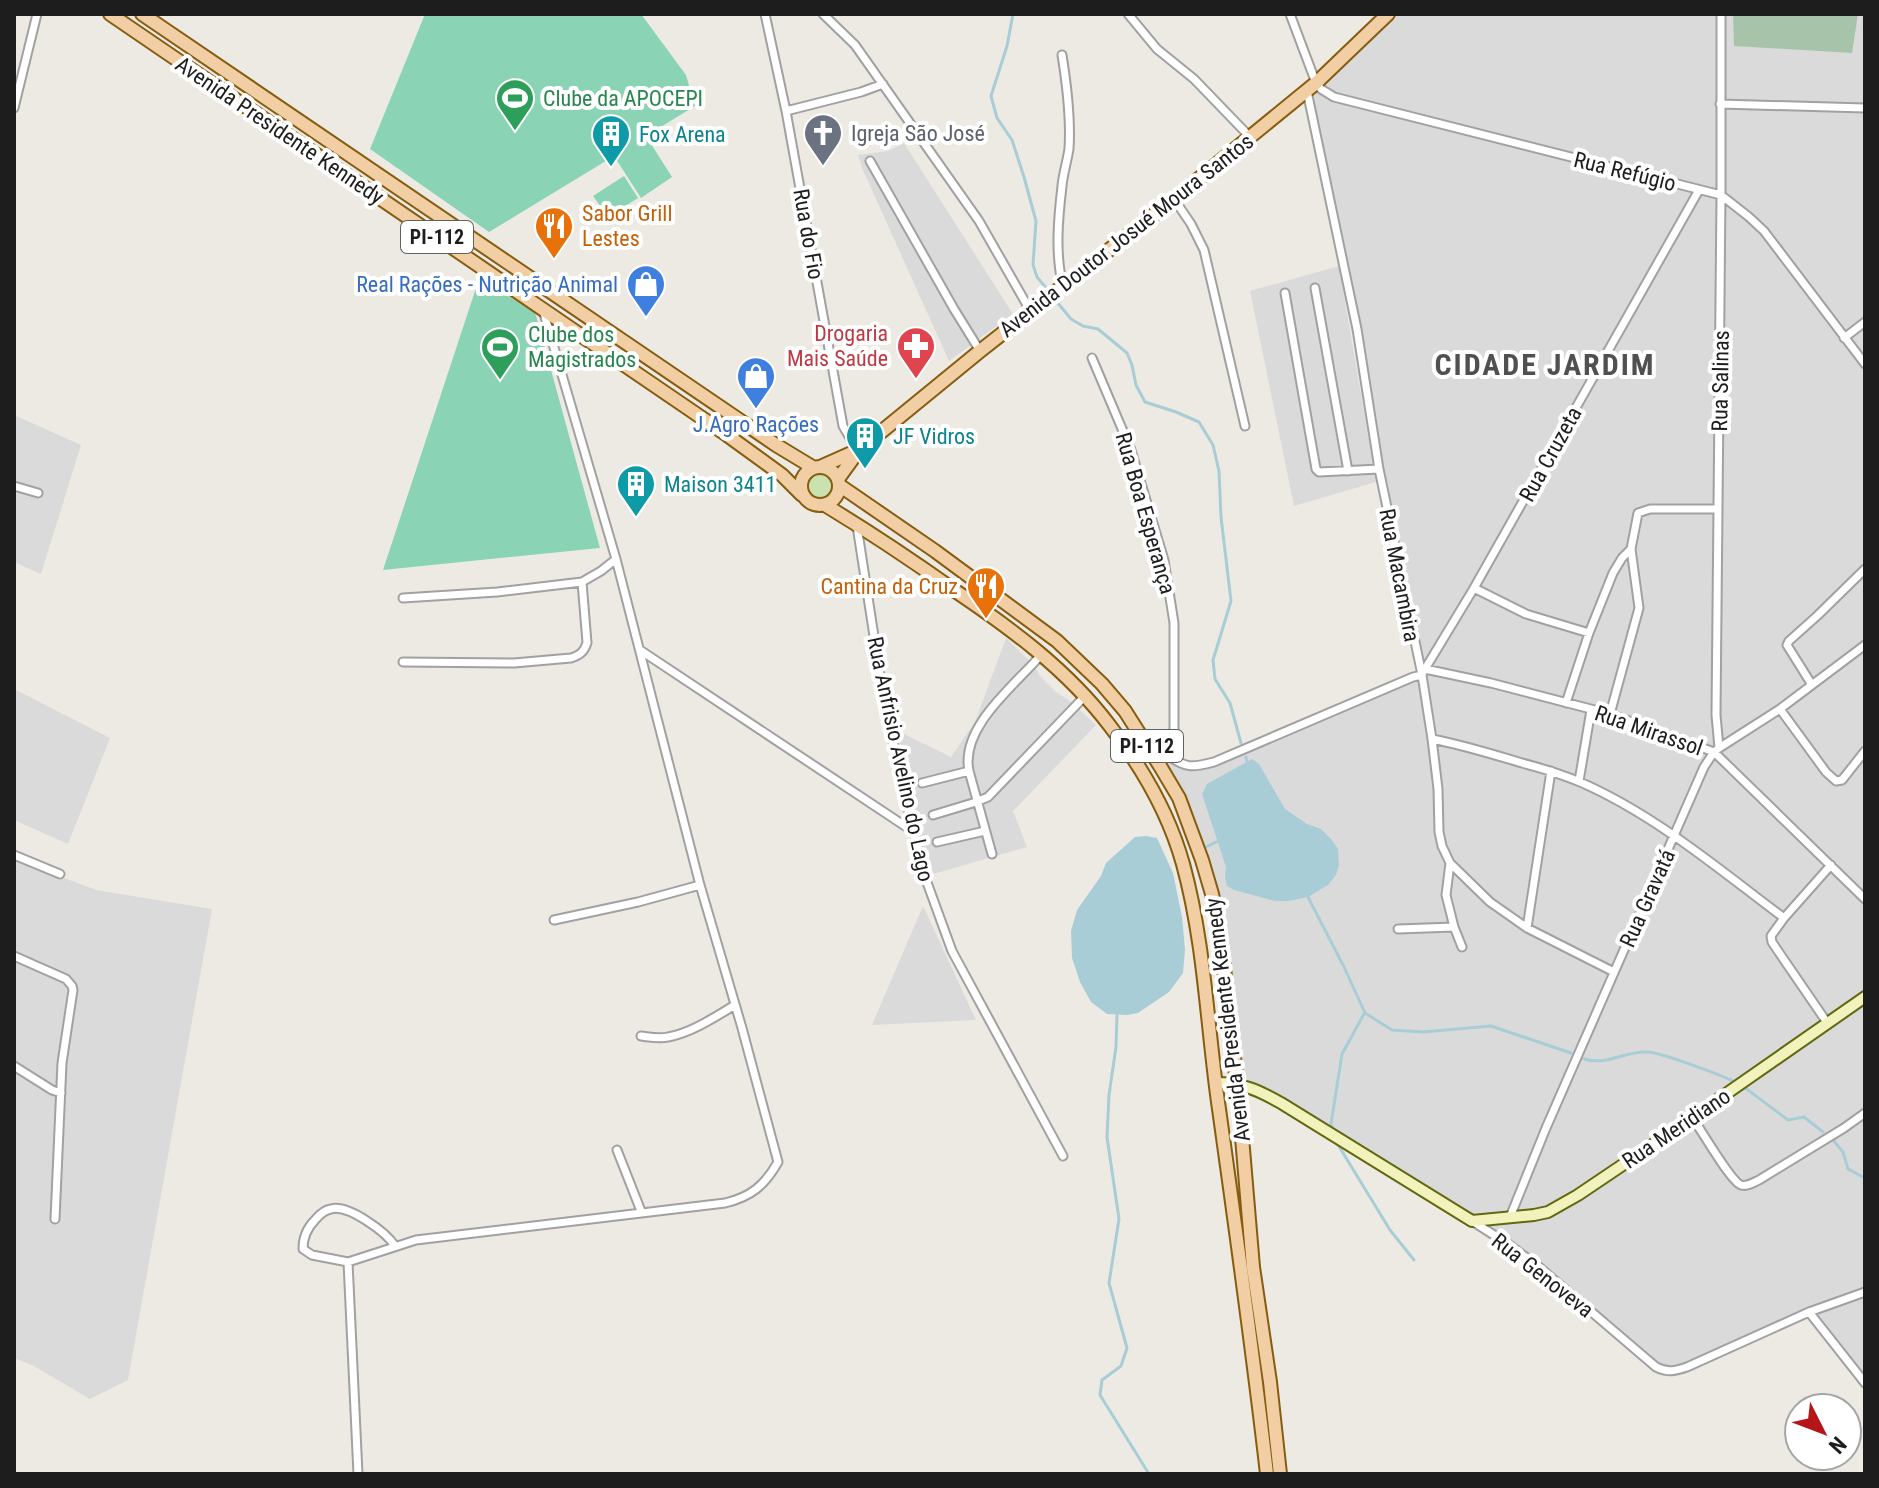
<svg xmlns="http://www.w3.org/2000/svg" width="1879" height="1488" viewBox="0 0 1879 1488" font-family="'Roboto Condensed',sans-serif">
	<rect width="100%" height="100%" fill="#edeae4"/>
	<path fill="#dbdada" d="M1388,14h477v1369l-56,-71 -122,55 -20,4 -128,-104 -258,-164 -45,-19 -24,-190 -52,-128 7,-11 29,12 225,-92 -9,-39 -55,-307 -50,-238z
		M904,143l109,171 -64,47 -87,-193 -4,-13 30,-4z
		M1339,266l37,216 -82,24 -44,-215z
		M14,415l67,30 -40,129 -27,-12z
		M1006,638l28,27 6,11 16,16 14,9 26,24 -83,86 14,36 -97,28 -36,-146 57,28 24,-35z
		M14,689l96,49 -42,106 -54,-24z
		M14,859l82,31 116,19 -84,471 -38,19 -58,-34 -18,-7z
		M923,906l53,114 -104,5z"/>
	<path fill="#c9e2af" d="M806 486a14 14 0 1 1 28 0a14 14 0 1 1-28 0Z"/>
	<path fill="#a7c4ab" d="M1733,14h125l-6,39 -118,-7z"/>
	<path fill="#8ad4b5" d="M425,14h216l45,61 9,31 -49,30 26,41 -31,21 -27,-42 -125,76 -119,-83z
		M624,176l14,22 -30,19 -15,-21z
		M479,279l56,33 65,236 -217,22z"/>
	<path fill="#a8cdd6" d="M1252,759l7,5 26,45 22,15 14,5 10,10 7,10 1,16 -3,10 -8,10 -20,12 -19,4h-14l-41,-11 -7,-4 -2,-8 1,-11 -24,-73 5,-10z
		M1146,836l11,2 16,35 9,44 3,33 -2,23 -14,19 -31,21 -11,2 -20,-1 -16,-12 -11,-20 -8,-24 -1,-27 6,-21 24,-34 5,-13 29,-26z"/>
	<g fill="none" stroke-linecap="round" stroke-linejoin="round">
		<path stroke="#a8cdd6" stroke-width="3" d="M1013,14l-6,32 -16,50 6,22 15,22 12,37 12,44 -3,44 4,12 10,12
			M1057,302l14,17 12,7 15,3 29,24 5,12 4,20 9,17 31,10 23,10 14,23 6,26 2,46 10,84 -18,59 2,19 15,24 11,40
			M1246,757l1,5
			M1204,848l14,-7
			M1308,897l36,70 21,46 27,17 31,2 68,-6 80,27
			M1117,1015l-1,32 -7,48 -2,42 12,82 -10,64 18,65 -6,18 -19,14 -2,15 49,79
			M1584,1059c24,7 40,-8 63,-7 13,0 77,24 90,31
			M1744,1087l44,33 16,-3 19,15
			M1334,1132l-3,-8 11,-70 22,-40
			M1834,1141l9,11 5,17 17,9
			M1337,1143l53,87 24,30"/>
		<g stroke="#a1a1a1" stroke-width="11">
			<path id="street" d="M765,14l21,97 57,315 7,12 14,7
				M823,14l32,31 124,176 52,91
				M1128,14l29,35 37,30 56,58
				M1290,14l26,69 5,6 13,8 387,98 28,22 15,14 101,133
				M1062,55c5,31 9,63 7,94 -2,13 -6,25 -7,37 -4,34 -7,68 1,101
				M1307,91l50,238 22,140 43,206 10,64 6,50 1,43 3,14 8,17 40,39 37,26 87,44
				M1720,104l145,4
				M14,108l23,-94
				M786,111l75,-19 22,-8
				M870,161l84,148 26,42
				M1174,199l17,25 13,26 41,176
				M1315,288l33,183
				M1285,293l31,176 3,3 60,-3
				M1844,338l21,-16
				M1092,358l39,92 33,110 10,63v108l-3,14 -11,21
				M14,486l24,7
				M857,526l25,162 19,93 24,96 27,74 111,205
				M1474,588l52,26 63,19
				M403,598l94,-6 85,-10 19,-11 15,-12
				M640,650l274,182
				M403,662l111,1 57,-5c9,-3 13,-6 16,-15l-5,-61
				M1425,669l66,14 119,31 104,38 151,147
				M1422,674l52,-86 225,-398
				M1812,685l-25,-40 2,-4 28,-25 48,-47
				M1566,703l23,-70 24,-60 9,-15 9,-9
				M1780,709l46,63 10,9 6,-1 23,-29
				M1610,714l29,-106 -8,-59 7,-36 12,-4h68
				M1432,739c31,6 60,15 90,24 19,5 39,11 58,19 74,32 140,88 204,136
				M1719,748l-3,-33 5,-520v-181
				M1167,755c19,13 24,13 47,7l199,-85 9,-2
				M1579,781l12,-71
				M922,783l47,-12
				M933,815l43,-13 12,-5 97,-101
				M937,842l48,-11
				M992,854l-23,-83c-9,-44 46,-86 72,-116
				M14,855l46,19
				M1450,863l-4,32 8,32 8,20
				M554,920l84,-18 62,-17
				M1527,928l24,-157
				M1398,929l56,-2
				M14,956l52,23 6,7 1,4 -11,73 -7,156
				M1828,1024l-50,-73 -6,-9 -1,-6 13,-18 47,-53
				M641,1036c9,1 18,3 27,1 23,-4 47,-20 67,-32
				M14,1066l38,24 9,3
				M1692,1117c8,11 39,65 49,68 6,2 13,-3 18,-5l85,-52 21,-15
				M617,1150l24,61
				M1510,1217l36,-89 158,-361 10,-15 5,-4 61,-39 85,-64
				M1472,1221l36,23 31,23 117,100c12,6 19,4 31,0l122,-55 56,-20
				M348,1262l-36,-7 -9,-6c0,-12 4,-21 12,-29 4,-5 9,-10 16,-11 17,-5 55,23 64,37
				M1809,1312l56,71
				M358,1474l-10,-212 68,-22 309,-37c26,-6 40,-18 53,-41l-36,-134 -42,-143 -84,-326 -73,-249"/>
		</g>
		<g stroke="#616810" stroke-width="14">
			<path id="secondary" d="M1215,1083c28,0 43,7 66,20l191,118 62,-6 14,-3 30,-17 89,-60 198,-138"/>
		</g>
		<g stroke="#865c0f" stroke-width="16">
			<path id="primary" d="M110,14l617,421 55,40 20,20
				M142,14l634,431 38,23
				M801 486a19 19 0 1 1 38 0a19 19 0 1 1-38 0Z
				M820,467l36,-16
				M838,479l21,-29 121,-99 194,-152 142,-116 72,-69
				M839,485l96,66 122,90 45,43 23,27 35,55 19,32 23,62 10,34 8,38 19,170 14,165 17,115 10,92
				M825,505c43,26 85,54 126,83 58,39 116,81 159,138 32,41 59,88 73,138 22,80 24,163 36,245 17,121 34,243 48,365"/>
		</g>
		<use href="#street" stroke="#fff" stroke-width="7"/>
		<use href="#secondary" stroke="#f1f2bc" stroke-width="10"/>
		<use href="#primary" stroke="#f2cea4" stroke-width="12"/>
	</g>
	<defs>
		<g id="stadium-pin" transform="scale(2)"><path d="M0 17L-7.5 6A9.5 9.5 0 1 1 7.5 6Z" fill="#2e9e5b" stroke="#fff"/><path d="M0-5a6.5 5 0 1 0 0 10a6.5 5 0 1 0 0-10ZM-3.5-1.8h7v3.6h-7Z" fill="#fff"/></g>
		<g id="church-pin" transform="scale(2)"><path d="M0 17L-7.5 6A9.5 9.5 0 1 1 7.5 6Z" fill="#6b7280" stroke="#fff"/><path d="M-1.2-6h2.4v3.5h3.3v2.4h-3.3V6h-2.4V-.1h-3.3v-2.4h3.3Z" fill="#fff"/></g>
		<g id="building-pin" transform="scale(2)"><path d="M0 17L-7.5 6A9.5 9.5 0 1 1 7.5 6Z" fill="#0f9aa8" stroke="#fff"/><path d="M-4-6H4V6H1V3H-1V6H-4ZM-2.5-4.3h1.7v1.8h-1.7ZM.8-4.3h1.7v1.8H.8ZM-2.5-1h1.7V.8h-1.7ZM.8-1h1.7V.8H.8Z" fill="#fff"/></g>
		<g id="restaurant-pin" transform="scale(2)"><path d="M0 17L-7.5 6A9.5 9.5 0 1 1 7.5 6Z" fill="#e8710a" stroke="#fff"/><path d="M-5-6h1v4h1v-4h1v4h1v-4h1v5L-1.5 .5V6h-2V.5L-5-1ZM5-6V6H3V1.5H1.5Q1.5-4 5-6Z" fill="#fff"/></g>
		<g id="shop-pin" transform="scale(2)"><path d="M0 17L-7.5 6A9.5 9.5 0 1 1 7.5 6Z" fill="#3f7fe0" stroke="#fff"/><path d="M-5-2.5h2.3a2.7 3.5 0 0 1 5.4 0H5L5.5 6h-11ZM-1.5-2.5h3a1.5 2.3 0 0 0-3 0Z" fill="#fff"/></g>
		<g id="pharmacy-pin" transform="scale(2)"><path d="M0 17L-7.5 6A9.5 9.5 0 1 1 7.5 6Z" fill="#e0444e" stroke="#fff"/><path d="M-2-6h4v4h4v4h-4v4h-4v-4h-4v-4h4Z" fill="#fff"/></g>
	</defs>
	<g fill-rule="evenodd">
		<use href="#stadium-pin" x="515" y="98"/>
		<use href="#church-pin" x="823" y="133"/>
		<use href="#building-pin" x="611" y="134"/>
		<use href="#restaurant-pin" x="554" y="226"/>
		<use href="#shop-pin" x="646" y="284"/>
		<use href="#pharmacy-pin" x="916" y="346"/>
		<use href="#stadium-pin" x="500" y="347"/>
		<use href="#shop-pin" x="756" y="376"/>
		<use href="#building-pin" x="865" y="436"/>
		<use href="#building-pin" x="636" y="484"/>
		<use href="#restaurant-pin" x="986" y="586"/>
	</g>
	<g text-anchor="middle" stroke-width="8" stroke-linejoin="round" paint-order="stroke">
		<g fill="#fff" stroke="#616161" stroke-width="2">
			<rect x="401" y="221" width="72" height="32" rx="6"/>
			<rect x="1111" y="730" width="72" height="32" rx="6"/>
		</g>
		<g font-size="20" font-weight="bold" fill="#1d1d1d">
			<text x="437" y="244">PI-112</text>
			<text x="1147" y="753">PI-112</text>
		</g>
		<g font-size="22" fill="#27864d" stroke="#fff" text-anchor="start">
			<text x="543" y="106">Clube da APOCEPI</text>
			<text x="528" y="342">Clube dos<tspan x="528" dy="25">Magistrados</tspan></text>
		</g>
		<g font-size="22" fill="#1d1d1d" stroke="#fff">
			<text transform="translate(280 130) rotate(34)" y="8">Avenida Presidente Kennedy</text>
			<text transform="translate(1625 171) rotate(14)" y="8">Rua Refúgio</text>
			<text transform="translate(809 234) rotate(80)" y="8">Rua do Fio</text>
			<text transform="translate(1126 235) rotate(-38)" y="8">Avenida Doutor Josué Moura Santos</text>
			<text transform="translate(1720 381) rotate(-89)" y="8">Rua Salinas</text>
			<text transform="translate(1550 454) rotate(-61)" y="8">Rua Cruzeta</text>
			<text transform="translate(1146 513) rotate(74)" y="8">Rua Boa Esperança</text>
			<text transform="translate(1400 575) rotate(79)" y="8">Rua Macambira</text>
			<text transform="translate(1649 730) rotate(19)" y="8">Rua Mirassol</text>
			<text transform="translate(901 759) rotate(78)" y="8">Rua Anfrisio Avelino do Lago</text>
			<text transform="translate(1647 898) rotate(-66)" y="8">Rua Gravatá</text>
			<text transform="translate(1227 1020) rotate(-97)" y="8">Avenida Presidente Kennedy</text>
			<text transform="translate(1676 1128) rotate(-34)" y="8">Rua Meridiano</text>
			<text transform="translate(1543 1275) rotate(38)" y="8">Rua Genoveva</text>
		</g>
		<g font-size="22" fill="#5b616d" stroke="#fff" text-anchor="start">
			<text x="851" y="141">Igreja São José</text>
		</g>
		<g font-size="22" fill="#0d838f" stroke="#fff" text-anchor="start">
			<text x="639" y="142">Fox Arena</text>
			<text x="893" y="444">JF Vidros</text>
			<text x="664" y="492">Maison 3411</text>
		</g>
		<g font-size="22" fill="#c56008" stroke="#fff" text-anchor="start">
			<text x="582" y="221">Sabor Grill<tspan x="582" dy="25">Lestes</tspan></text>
			<text x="958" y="594" text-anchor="end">Cantina da Cruz</text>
		</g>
		<g font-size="22" fill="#366cbe" stroke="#fff" text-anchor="end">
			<text x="618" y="292">Real Rações - Nutrição Animal</text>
			<text x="756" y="432" text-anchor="middle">J.Agro Rações</text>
		</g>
		<g font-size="22" fill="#be3a42" stroke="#fff" text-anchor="end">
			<text x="888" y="341">Drogaria<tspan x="888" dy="25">Mais Saúde</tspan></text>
		</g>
		<g font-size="30" font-weight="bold" letter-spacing="2" fill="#505050" stroke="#fff">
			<text x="1545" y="375">CIDADE JARDIM</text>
		</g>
	</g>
	<rect width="1879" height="1488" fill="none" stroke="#1d1d1d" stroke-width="32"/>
	<g transform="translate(1823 1432) rotate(132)"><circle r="38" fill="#ffffff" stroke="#a5a5a5" stroke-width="2"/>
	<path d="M0-6L14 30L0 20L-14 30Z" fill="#b51519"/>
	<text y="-12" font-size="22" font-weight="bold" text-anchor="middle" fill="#1d1d1d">N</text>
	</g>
</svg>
